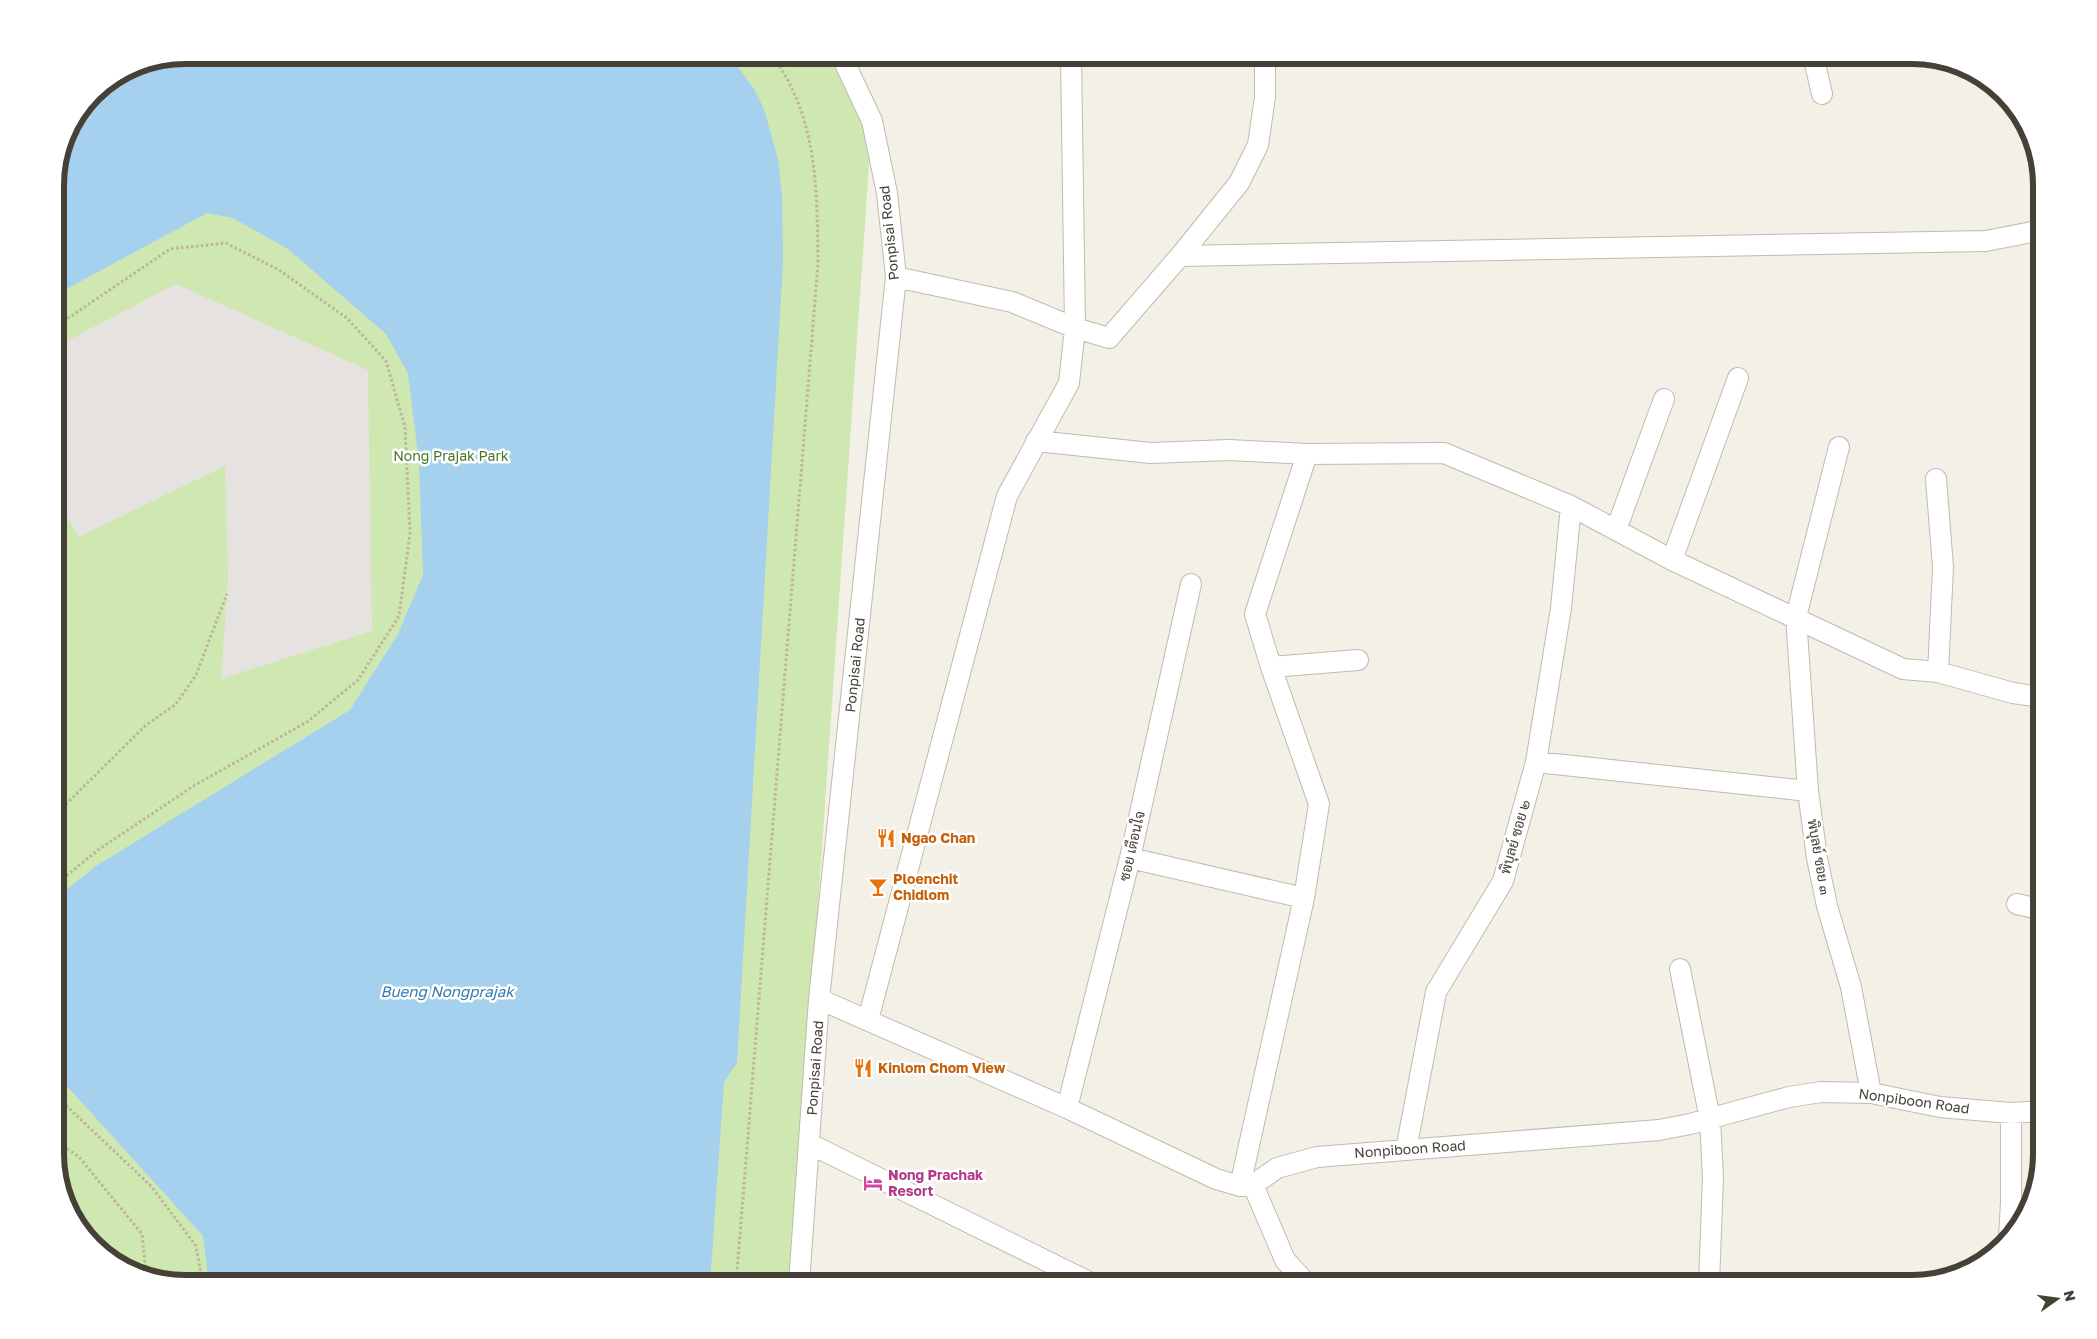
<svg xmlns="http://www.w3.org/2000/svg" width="2097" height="1339" viewBox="0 0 2097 1339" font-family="'Golos Text',Sarabun,sans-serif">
	<rect width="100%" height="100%" fill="#f3f0e7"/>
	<path fill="#cfe7b1" d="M185,55h656l31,66 -80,1163h-607l-72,-22 -40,-43 -18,-57v-985l10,-42 28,-42 42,-28z"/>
	<path fill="#e5e2df" d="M176,284l192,86 4,261 -151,48 7,-102 -3,-111 -146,71 -24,-41v-149z"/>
	<path fill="#a5d1ef" d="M185,55h544l25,34 10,20 14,50 4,35 1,68 -46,801 -13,19 -14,202h-501l-6,-48 -148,-163v-172l4,-5 37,-30 254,-156 48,-76 25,-59 -4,-113 -11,-88 -22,-40 -98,-85 -55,-31 -26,-5 -152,82v-118l10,-42 28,-42 42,-28z"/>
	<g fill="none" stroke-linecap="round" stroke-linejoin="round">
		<g stroke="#c2baad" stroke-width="22">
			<path id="minor" d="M1813,55l9,39
				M1180,256l806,-15 56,-11
				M896,277l116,25 63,26 34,10 71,-82 59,-73 19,-38 7,-48v-42
				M1036,441l115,12 78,-3 78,4 137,-1 127,53 101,54 231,109 35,3 75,21 29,4
				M1839,447l-43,170 12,174 9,67 10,48 24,81 20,106
				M1936,479l7,88 -5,105
				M1616,530l48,-131
				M1672,560l66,-182
				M1271,667l87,-7
				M1536,762l272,29
				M1130,858l174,40
				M2017,904l25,6
				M1680,969l30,150 3,58 -4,107
				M819,999l248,109 149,71 24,7 13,-1 24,-17 40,-11 342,-27 31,-6 99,-27 32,-5 50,1 69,14 71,6 31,-2
				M868,1020l139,-524 62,-113 6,-55 -4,-273
				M1067,1108l63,-250 61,-274
				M810,1144l283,140
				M1406,1150l30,-158 67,-111 33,-119 25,-154 10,-102
				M1253,1185l32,75 22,24
				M1240,1186l64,-288 15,-94 -48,-137 -16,-53 52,-160
				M2009,1237l2,-35v-89
				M799,1284l20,-285 77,-722 -9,-84 -15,-72 -31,-66"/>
		</g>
		<path stroke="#c0b39c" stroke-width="3" stroke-dasharray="2.5 2.5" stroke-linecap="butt" d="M55,327l115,-78 56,-6 53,27 68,48 39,43 19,66 5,107 -11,82 -41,64 -51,42 -112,63 -97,65 -43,35
			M55,815l91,-90 30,-21 20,-29 31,-81
			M55,1095l97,92 44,59 6,33 -2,5
			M55,1140l24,17 63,77 4,38
			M736,1284l82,-1021c-1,-74 0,-145 -46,-208"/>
		<use href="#minor" stroke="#fff" stroke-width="20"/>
	</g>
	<defs>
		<g id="restaurant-bare" transform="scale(1.5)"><path d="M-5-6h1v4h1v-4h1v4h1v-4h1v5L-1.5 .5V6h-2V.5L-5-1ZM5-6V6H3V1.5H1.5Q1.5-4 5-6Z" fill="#e8710a" stroke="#fff" stroke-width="2.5" paint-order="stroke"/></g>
		<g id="bar-bare" transform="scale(1.5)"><path d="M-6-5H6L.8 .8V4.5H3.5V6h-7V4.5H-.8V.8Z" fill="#e8710a" stroke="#fff" stroke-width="2.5" paint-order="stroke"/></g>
		<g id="hotel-bare" transform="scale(1.5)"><path d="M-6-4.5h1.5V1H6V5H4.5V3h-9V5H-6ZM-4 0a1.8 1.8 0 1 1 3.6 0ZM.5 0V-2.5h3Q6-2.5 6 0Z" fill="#d1479c" stroke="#fff" stroke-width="2.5" paint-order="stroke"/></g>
	</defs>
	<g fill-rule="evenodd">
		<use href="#restaurant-bare" x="886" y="838"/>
		<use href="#bar-bare" x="878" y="887"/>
		<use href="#restaurant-bare" x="863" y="1068"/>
		<use href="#hotel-bare" x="873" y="1183"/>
	</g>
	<g text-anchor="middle" stroke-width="5" stroke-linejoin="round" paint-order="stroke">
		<g font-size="14" fill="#464036" stroke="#fff">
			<text transform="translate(889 233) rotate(-96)" y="5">Ponpisai Road</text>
			<text transform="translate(855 665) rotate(-84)" y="5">Ponpisai Road</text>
			<text transform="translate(1515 837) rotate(-74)" y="5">พิบุลย์ ซอย ๒</text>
			<text transform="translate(1132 846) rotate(-77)" y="5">ซอย เตือนใจ</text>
			<text transform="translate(1819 857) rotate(80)" y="5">พิบุลย์ ซอย ๓</text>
			<text transform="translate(815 1068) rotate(-86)" y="5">Ponpisai Road</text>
			<text transform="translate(1914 1101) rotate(8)" y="5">Nonpiboon Road</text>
			<text transform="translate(1410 1149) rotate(-4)" y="5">Nonpiboon Road</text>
		</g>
		<g font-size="14" fill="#48772a" stroke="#fff">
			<text x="451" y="461">Nong Prajak Park</text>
		</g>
		<g font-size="14" font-weight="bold" fill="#c56008" stroke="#fff" text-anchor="start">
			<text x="901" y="843">Ngao Chan</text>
			<text x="893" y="884">Ploenchit<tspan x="893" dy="16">Chidlom</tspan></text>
			<text x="878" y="1073">Kinlom Chom View</text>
		</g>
		<g font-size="14" font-weight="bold" fill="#b23c85" stroke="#fff" text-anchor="start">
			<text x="888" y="1180">Nong Prachak<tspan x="888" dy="16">Resort</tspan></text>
		</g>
		<g font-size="15" font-style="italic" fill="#317bb1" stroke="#fff">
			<text x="447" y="997">Bueng Nongprajak</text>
		</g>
	</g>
	<path d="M0 0H2097V1339H0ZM185 64H1912A121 121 0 0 1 2033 185V1154A121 121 0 0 1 1912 1275H185A121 121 0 0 1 64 1154V185A121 121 0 0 1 185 64Z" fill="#fff" fill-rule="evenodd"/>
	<path fill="none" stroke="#464036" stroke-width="6" d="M185 64H1912A121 121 0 0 1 2033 185V1154A121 121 0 0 1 1912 1275H185A121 121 0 0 1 64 1154V185A121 121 0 0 1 185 64Z"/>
	<g transform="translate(2057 1299) rotate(76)" stroke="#ffffff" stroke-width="4" paint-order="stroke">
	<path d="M0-4L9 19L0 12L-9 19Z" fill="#464036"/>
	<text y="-8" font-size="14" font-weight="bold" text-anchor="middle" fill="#464036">N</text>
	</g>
</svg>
